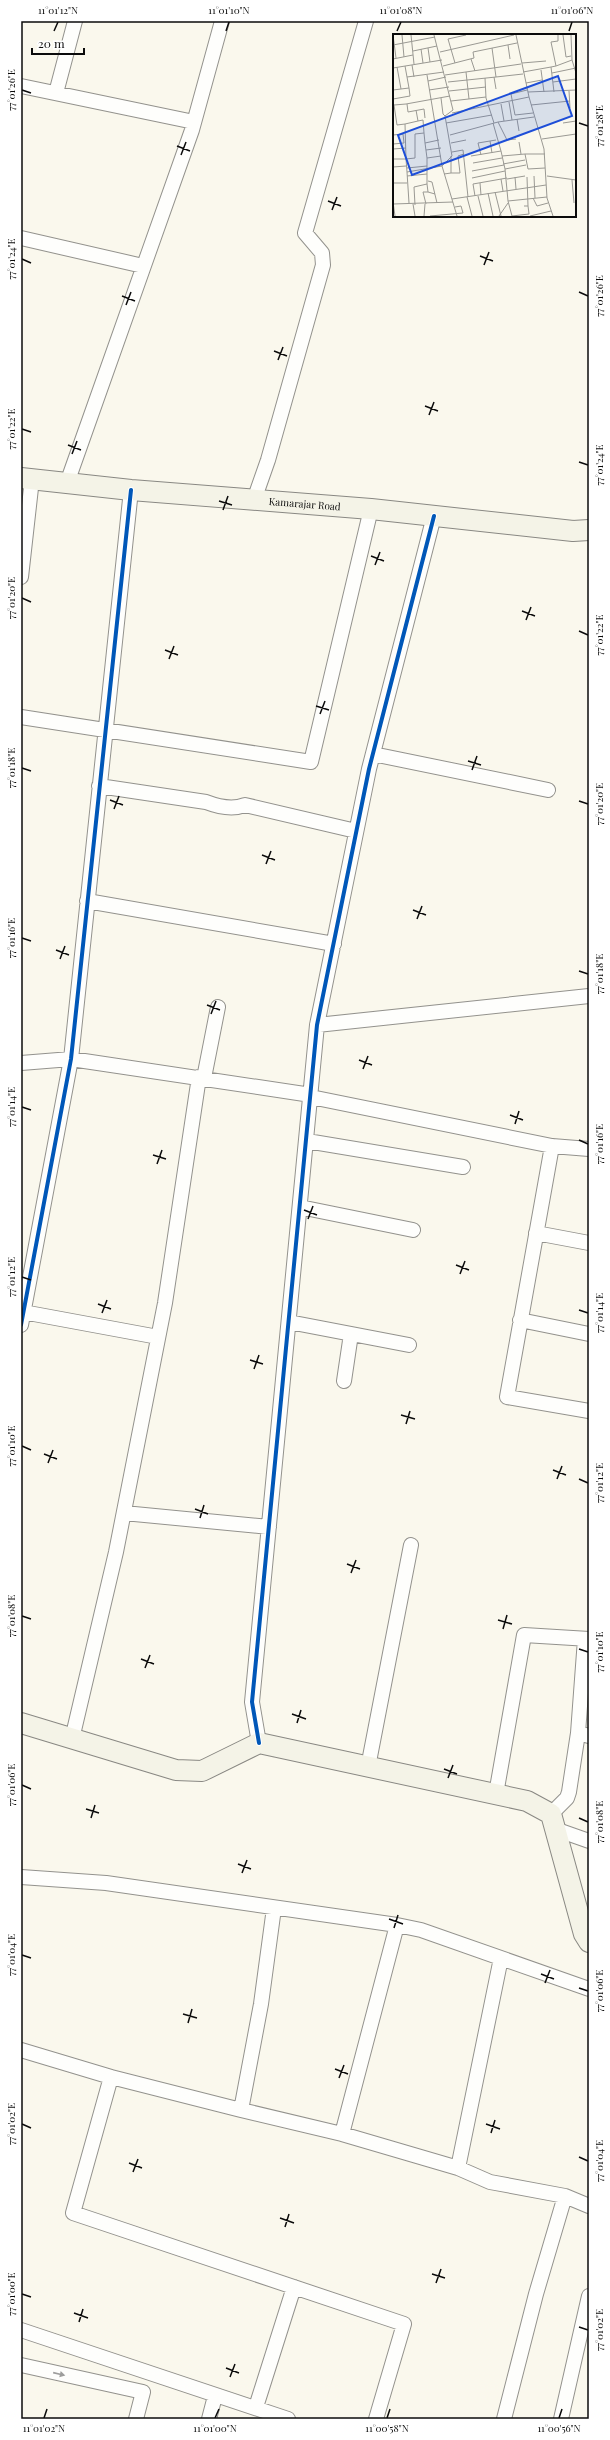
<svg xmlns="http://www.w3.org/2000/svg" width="610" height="2440" viewBox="0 0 610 2440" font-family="'Playfair Display',serif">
	<rect width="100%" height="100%" fill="#faf8ed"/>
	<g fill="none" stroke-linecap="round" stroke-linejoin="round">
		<g stroke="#93928d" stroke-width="16">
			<path id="street" d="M21,86l173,36
				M56,93l19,-72
				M21,238l122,28
				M67,483l125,-353 30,-109
				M254,500l14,-40 55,-195 -1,-12 -17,-20 61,-212
				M21,577l11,-98
				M21,717l290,45 60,-253
				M373,754l175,36
				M99,786l107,16c13,5 26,8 39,3l111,26
				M87,901l247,43
				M317,1025l272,-29
				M21,1063l50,-4 240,36
				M204,1078l14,-71
				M311,1097l241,49 37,3
				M307,1141l156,26
				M552,1146l-45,251 82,14
				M300,1207l113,23
				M536,1233l53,10
				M23,1312l135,25
				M520,1320l69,14
				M289,1322l120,23
				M21,1325l50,-266 60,-569
				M344,1381l7,-47
				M124,1513l145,14
				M585,1639l-7,94 11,3
				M72,1739l44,-187 49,-249 34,-226
				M259,1743l-7,-41 65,-677 52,-256 65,-253
				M368,1767l43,-222
				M496,1794l28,-159 65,4
				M551,1814l16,-16 2,-6 9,-59
				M555,1829l34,12
				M21,1877l85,6 291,42 24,5 168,59
				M274,1908l-13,96 -20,106 101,24 116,34
				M501,1958l-43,210 32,14 75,14 24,10
				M21,2050l90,27
				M241,2110l-130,-33 -38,136 331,111 -28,95
				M342,2134l55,-209
				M21,2330l267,89
				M21,2365l122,27 -7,27
				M256,2407l38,-120
				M209,2419l6,-23
				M504,2419l32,-125 29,-98
				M561,2419l28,-123"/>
		</g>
		<g stroke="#898883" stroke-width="22">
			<g id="secondary">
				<path id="s1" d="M21,478l110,12 240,19 202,22 16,-1"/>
				<path d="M21,1723l155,47 26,1 57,-28 268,58 24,13 33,120 5,8"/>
			</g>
		</g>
		<use href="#street" stroke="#fefefc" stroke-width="14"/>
		<use href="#secondary" stroke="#f4f3e7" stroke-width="20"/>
		<g stroke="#fff" stroke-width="6">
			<path id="cycleway" d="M21,1325l50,-266 60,-569
				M259,1743l-7,-41 65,-677 52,-256 65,-253"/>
		</g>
		<use href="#cycleway" stroke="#0057b8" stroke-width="4"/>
	</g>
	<defs><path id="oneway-solid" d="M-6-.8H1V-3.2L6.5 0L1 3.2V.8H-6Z"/></defs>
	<use fill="#9d9d9c" href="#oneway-solid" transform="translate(59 2374) rotate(13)"/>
	<path fill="none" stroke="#0b0b0b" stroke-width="1.5" d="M54,31l4,-9M226,31l3,-9M397,31l4,-9M569,31l3,-9M22,90l9,3M579,123l9,3M177,146l13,5M181,155l5,-13M328,201l13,5M332,210l5,-13M480,256l13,5M22,259l9,4M484,265l5,-13M579,292l9,4M122,296l13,5M126,305l5,-13M274,351l13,5M278,360l5,-13M425,406l13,5M429,415l5,-13M22,429l9,3M68,445l13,5M72,454l5,-13M579,462l9,3M219,501l13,4M223,510l5,-14M371,556l13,5M375,565l5,-13M22,598l9,4M522,611l13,5M526,620l5,-13M579,631l9,4M165,650l13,5M169,659l5,-13M316,706l13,4M320,714l5,-13M468,761l13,4M22,768l9,3M472,770l5,-14M110,800l13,5M579,801l9,3M114,809l5,-13M262,855l13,5M266,864l5,-13M413,910l13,5M417,919l5,-13M22,938l9,3M56,950l13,5M60,959l5,-13M579,971l9,3M207,1005l13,5M211,1014l5,-13M359,1060l13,5M363,1069l5,-13M22,1107l9,3M510,1115l13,5M515,1124l4,-13M579,1140l9,4M153,1155l13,4M157,1164l5,-14M304,1210l13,5M308,1219l5,-13M456,1265l13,5M460,1274l5,-13M22,1277l9,3M98,1304l13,5M579,1310l9,3M102,1313l5,-13M250,1360l13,4M254,1369l5,-14M401,1415l14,4M406,1424l4,-13M22,1446l9,4M44,1454l13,5M48,1463l5,-13M553,1470l13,5M557,1479l5,-13M579,1479l9,4M195,1509l13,5M200,1518l4,-13M347,1564l13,5M351,1573l5,-13M22,1616l9,3M498,1620l14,4M503,1629l4,-14M579,1649l9,3M141,1659l13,5M145,1668l5,-13M292,1714l14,5M297,1723l4,-13M444,1769l13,5M448,1778l5,-13M22,1785l9,4M86,1809l13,4M91,1818l4,-13M579,1818l9,4M238,1864l13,5M242,1873l5,-13M389,1919l14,5M394,1928l4,-13M22,1955l9,3M541,1974l13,5M545,1983l5,-13M579,1988l9,3M183,2014l14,4M188,2023l4,-14M335,2069l13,5M339,2078l5,-13M22,2124l9,4M486,2124l14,5M491,2133l4,-13M579,2157l9,4M129,2163l13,5M133,2172l5,-13M280,2218l14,5M285,2227l4,-13M432,2274l13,4M436,2283l5,-14M22,2294l9,3M74,2313l14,5M79,2322l4,-13M579,2327l9,3M226,2368l13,5M230,2377l5,-13M44,2418l3,-9M215,2418l4,-9M387,2418l3,-9M559,2418l3,-9"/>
	<g text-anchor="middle" stroke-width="4" stroke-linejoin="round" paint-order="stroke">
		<g font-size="10" fill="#0b0b0b" stroke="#fff">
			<text dy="4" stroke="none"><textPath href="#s1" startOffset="285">Kamarajar Road</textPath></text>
		</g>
	</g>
	<g transform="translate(393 34)">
		<rect width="183" height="183" fill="#faf8ed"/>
		<path fill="none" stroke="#9a9993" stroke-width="1" d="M0,1l3,23M9,1l2,22M18,1l3,29M41,1l19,75 -8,6 7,40 -10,10 15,50M123,1l13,62 15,52 3,49 6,18M170,1l3,22 5,-1M178,1l1,25M0,11l42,-8M115,11l2,14M35,14l2,14M28,15l2,14M20,17l24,-5M47,18l74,-17M0,25l20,-4M78,25l4,12M62,29l-7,-24 18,-4M129,29l24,-2M19,31l2,12M12,32l2,11 37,-5M50,32l31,-8 -1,-6 44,-9M163,32l16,-6 4,13M4,33l4,22M0,34l49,-8M148,36l3,22M73,38l3,27M130,38l28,-5M159,39l24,-5M52,41l76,-11M101,43l2,12M103,43l27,-3M92,44l1,20 8,25M35,47l18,-4M55,48l48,-5 -4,-29M160,48l23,-3M133,49l16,-3M0,56l16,-2 -2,-11M36,56l20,-3M134,56l-16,4 4,21 18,-2M56,57l37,-4M176,57l1,17M135,58l48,-2M161,58l-3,-25 5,-1 -5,-24 7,-1v-6M48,64l2,16 2,2M0,65l17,-3 -1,-8M58,67l35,-4M116,68l3,18M0,69l1,2 12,-1 44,-8M14,70l1,8 16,-3 1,9M108,70l3,17M1,71l3,20 8,-1M138,71l39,-4M23,76l2,11 5,-1 1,13M59,79l77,-16M124,85l2,12M25,87l-13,3 1,35 9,-1v-24l9,-1 1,10M105,88l9,18 9,-1M53,89l46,-8M100,89l8,28M170,89l13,-2M0,101l10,-1 1,9 -11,1M57,101l48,-13 36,-5M149,105l34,-5M97,107l2,12M126,108l2,12M58,109l15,-3M0,115l13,-1M33,116l15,-2M59,118l11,-2 5,47M152,120h-20l3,15 17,-1M88,121l-3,-12 18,-3M78,122l30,-5 4,18M109,122l23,-2M34,124l-2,-15 14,-3M0,125h13l1,13M80,129l29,-5M110,130l22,-4M0,133l13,-1M14,134l20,-2M79,137l32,-6M58,139h9l-2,-17 6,-2M51,140l7,-1v-17M14,142l20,-2M141,142l1,22M154,142l29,4M122,143l1,12M134,143l1,29M79,144l33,-7M108,145l2,12M114,145l18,-3M179,146l2,23M35,147l4,1 5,21M0,149h14M87,149l1,12M34,150l1,8 7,2M102,158l6,24M95,159l5,23M82,162l-2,-12 34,-6M85,162l5,20M74,163l5,19M140,164l4,8 11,-3M59,165l94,-14M115,167l-3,-32 21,-4M0,168l2,14M16,169l-2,-31 35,-6 -15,-91M0,170l60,-2M20,170l2,12M33,170l-3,-12h5M22,171l-1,-18 13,-3v-26l14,-2M131,172h4l1,8M136,180l-17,2 -4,-15 39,-4M31,182l1,-12M37,182l33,-3 -2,-7 -6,1M106,182l9,-13M137,182l21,-5"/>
		<path fill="#1d4ed8" fill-opacity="0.15" stroke="#1d4ed8" stroke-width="2" d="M165,42l14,40 -160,59 -14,-40z"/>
		<rect width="183" height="183" fill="none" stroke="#0b0b0b" stroke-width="2"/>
	</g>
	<rect width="610" height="2440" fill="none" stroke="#ffffff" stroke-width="44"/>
	<path d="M32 48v6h52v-6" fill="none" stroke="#0b0b0b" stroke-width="2"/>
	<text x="38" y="48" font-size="12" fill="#0b0b0b" stroke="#ffffff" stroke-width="3" paint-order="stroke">20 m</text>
	<rect x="22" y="22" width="566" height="2396" fill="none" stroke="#0b0b0b" stroke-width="1.5"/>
	<g font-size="10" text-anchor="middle" fill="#0b0b0b">
		<text x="58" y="14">11°01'12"N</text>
		<text x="229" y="14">11°01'10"N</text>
		<text x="401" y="14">11°01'08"N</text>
		<text x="572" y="14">11°01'06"N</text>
		<text transform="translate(11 90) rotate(-90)" y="4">77°01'26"E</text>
		<text transform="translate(599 126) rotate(-90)" y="4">77°01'28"E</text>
		<text transform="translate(11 259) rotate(-90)" y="4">77°01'24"E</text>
		<text transform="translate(599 296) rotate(-90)" y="4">77°01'26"E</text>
		<text transform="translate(11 429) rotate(-90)" y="4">77°01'22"E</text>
		<text transform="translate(599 465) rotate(-90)" y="4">77°01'24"E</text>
		<text transform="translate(11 598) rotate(-90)" y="4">77°01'20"E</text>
		<text transform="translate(599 635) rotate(-90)" y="4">77°01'22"E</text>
		<text transform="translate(11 768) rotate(-90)" y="4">77°01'18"E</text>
		<text transform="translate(599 804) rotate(-90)" y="4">77°01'20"E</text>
		<text transform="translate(11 938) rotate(-90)" y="4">77°01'16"E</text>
		<text transform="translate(599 974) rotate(-90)" y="4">77°01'18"E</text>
		<text transform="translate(11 1107) rotate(-90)" y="4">77°01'14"E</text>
		<text transform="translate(599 1144) rotate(-90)" y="4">77°01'16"E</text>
		<text transform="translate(11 1277) rotate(-90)" y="4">77°01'12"E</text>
		<text transform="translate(599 1313) rotate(-90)" y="4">77°01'14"E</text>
		<text transform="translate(11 1446) rotate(-90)" y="4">77°01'10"E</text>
		<text transform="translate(599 1483) rotate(-90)" y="4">77°01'12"E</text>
		<text transform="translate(11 1616) rotate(-90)" y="4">77°01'08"E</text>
		<text transform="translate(599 1652) rotate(-90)" y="4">77°01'10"E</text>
		<text transform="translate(11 1785) rotate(-90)" y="4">77°01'06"E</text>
		<text transform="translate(599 1822) rotate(-90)" y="4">77°01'08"E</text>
		<text transform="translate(11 1955) rotate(-90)" y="4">77°01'04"E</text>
		<text transform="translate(599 1991) rotate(-90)" y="4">77°01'06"E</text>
		<text transform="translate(11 2124) rotate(-90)" y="4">77°01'02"E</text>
		<text transform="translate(599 2161) rotate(-90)" y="4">77°01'04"E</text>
		<text transform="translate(11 2294) rotate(-90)" y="4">77°01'00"E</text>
		<text transform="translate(599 2330) rotate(-90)" y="4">77°01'02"E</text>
		<text x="44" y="2432">11°01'02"N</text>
		<text x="215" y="2432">11°01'00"N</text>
		<text x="387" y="2432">11°00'58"N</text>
		<text x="559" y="2432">11°00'56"N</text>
	</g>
</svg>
